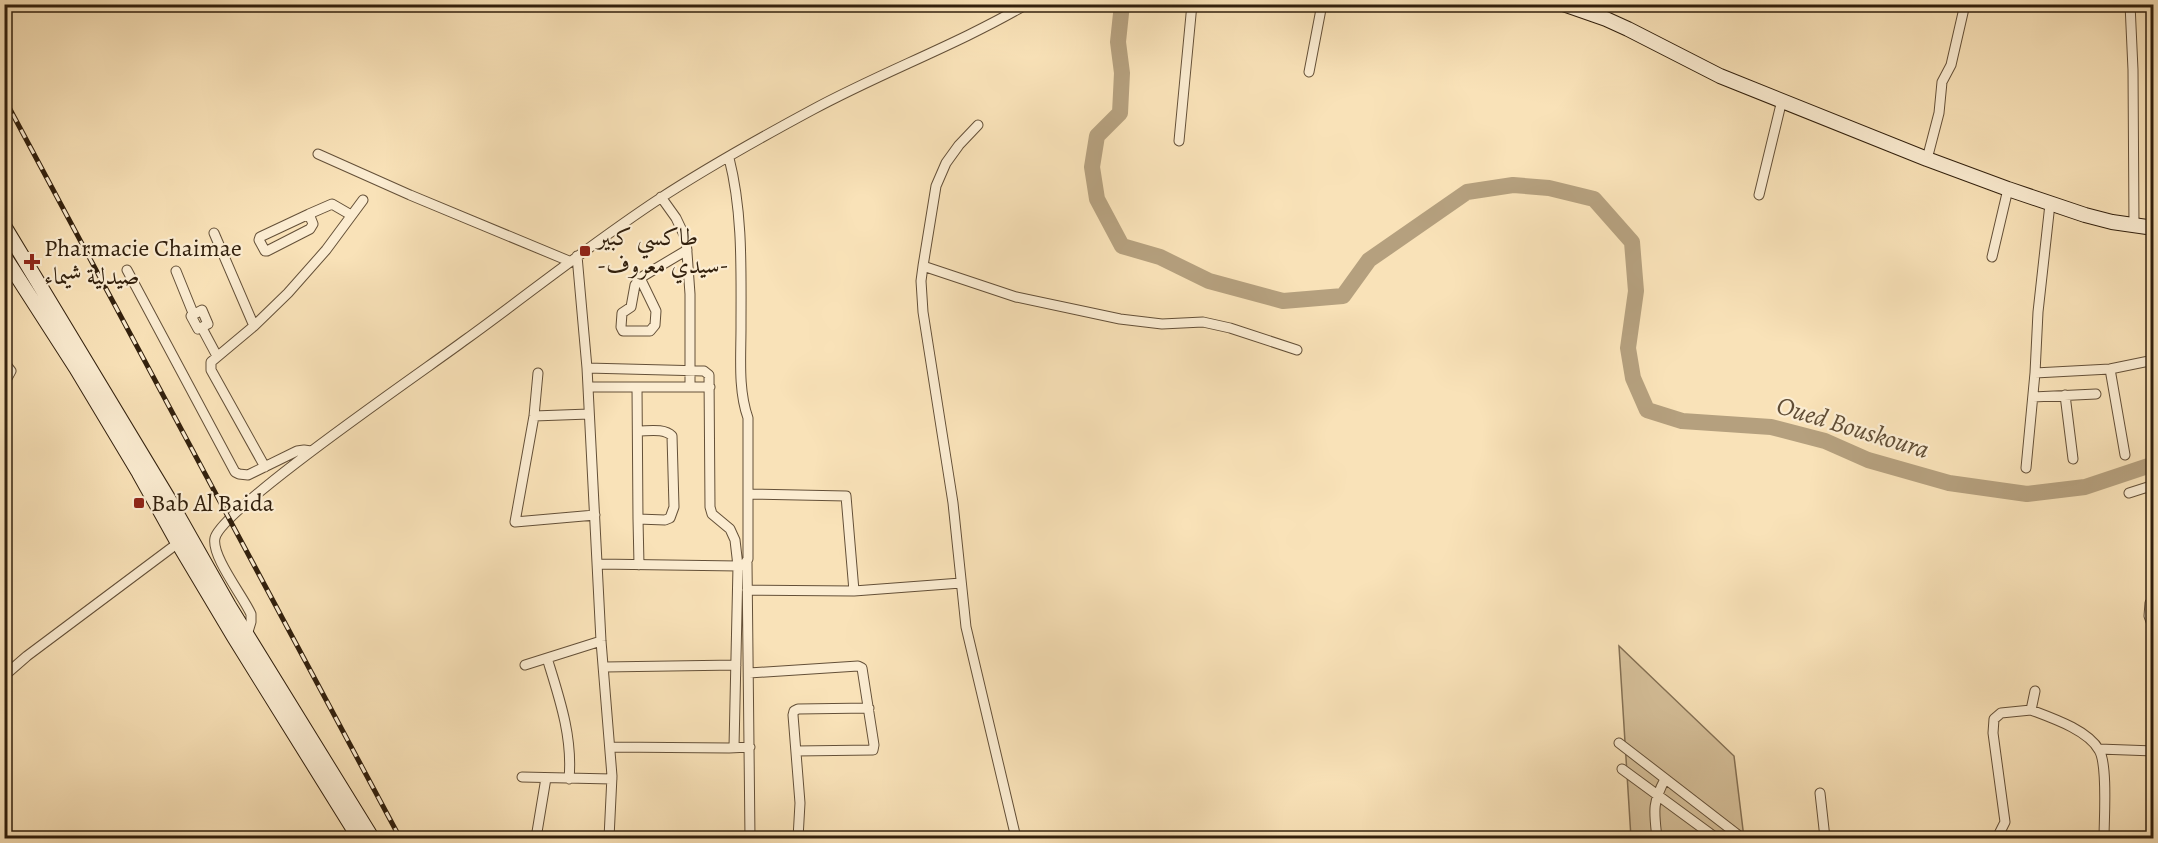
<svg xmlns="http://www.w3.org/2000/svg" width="2158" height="843" viewBox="0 0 2158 843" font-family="Alegreya,Amiri,serif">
	<rect width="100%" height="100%" fill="#f9e2b8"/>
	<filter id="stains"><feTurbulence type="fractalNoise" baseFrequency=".00333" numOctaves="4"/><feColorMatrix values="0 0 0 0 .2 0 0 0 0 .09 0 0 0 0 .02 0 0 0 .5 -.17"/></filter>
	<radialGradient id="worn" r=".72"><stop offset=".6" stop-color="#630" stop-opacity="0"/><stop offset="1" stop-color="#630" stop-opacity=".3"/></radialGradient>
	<path fill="#d7c19b" stroke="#847054" stroke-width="1.5" d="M1619,646l115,110 10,82h-113z"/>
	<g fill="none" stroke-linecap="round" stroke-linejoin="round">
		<path stroke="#b5a07e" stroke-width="16" d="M1122,4l-4,38 4,31 -2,40 -23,23 -5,31 5,32 25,47 38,11 49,24 74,20 60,-5 26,-36 98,-68 46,-7 36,3 45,11 38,43 4,49 -8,57 5,30 14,32 35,11 89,6 54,14 43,19 81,23 78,11 58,-7 69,-23"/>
		<g stroke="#645038" stroke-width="11">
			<path id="street" d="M2130,4l3,66 1,156
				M1309,72l13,-68
				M978,125l-19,20 -13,18 -10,23 -13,80 -2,15 2,31 30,191 13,124 50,211
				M1179,141l13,-137
				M318,154l92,41 159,66
				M1927,159l12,-46 3,-31 9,-17 14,-61
				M1759,195l23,-95
				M661,197l15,21 10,21 4,55v93
				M309,214l4,10 -3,5 -43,22h-2l-6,-11 1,-3z
				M309,214l23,-10 19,11
				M214,233l40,93
				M577,256l10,112 14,273 11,135 -3,62
				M1992,257l16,-68
				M923,266l93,31 104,22 42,5 41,-2 27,6 67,22
				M127,270l108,202 4,2 9,1 49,-24 7,-1 7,1
				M176,271l17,42
				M640,278l16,33 -1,14 -5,6h-27l-2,-4 1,-14 9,-6 4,-22 5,-7 47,-28
				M202,310l6,14 -10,5 -7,-13z
				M202,328l15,28
				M4,362l7,9 -7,13
				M587,368l117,3 5,4 1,132 2,7 18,15 5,11 3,26 -4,181
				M2110,369l15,86
				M538,373l-4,43 -19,106 80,-7
				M2035,373l75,-4 44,-9
				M588,387h122
				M637,387l1,132 27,1 5,-2 4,-11 -2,-71c-8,-8 -23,-5 -34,-5
				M2065,395l8,64
				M2033,397l63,-3
				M534,416l55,-2
				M265,467l-54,-97v-8l43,-36 34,-33 38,-43 37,-50
				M2026,468l9,-95 3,-61 12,-108
				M2129,493l25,-8
				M638,519l1,46
				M747,563l3,275
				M598,564l140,2 6,-1 4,-6v-141c-10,-28 -7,-61 -7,-91 0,-57 2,-114 -12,-169
				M747,590l107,1 -8,-95 -97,-2
				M854,591l107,-8
				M2150,603l-1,13 5,14
				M247,635l4,-13v-8c-8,-18 -40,-58 -36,-76 6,-29 214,-171 250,-198 65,-47 127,-97 194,-141 49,-32 101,-61 153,-89 70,-38 145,-65 215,-106
				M547,658c12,39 26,79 22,121
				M525,665l76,-24
				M605,667l131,-2
				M749,673l109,-7 4,2 12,77 -1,5 -77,1
				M4,676l23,-20 151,-113
				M2031,710c21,8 57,20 68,40 9,14 5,70 5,88
				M1619,743l123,95
				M610,747l119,1 21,-1
				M2099,749l55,2
				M1622,769l94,69
				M522,777l90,2
				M1820,793l5,45
				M536,838l10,-60
				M798,838l2,-35 -7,-88 1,-4 4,-2 71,-1
				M1657,838c-3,-27 -5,-34 8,-59
				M1993,838l6,-4 6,-12 -12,-89 1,-14 7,-6 30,-3 4,-19"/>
		</g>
		<g stroke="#32200d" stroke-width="16">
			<path id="secondary" d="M1563,4l43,15 22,10 92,47 207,83 81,30 77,26 27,7 42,6
				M4,226l164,272 61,108 143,232
				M4,256l72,112 63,105 39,70 56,94 125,201"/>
		</g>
		<use href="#street" stroke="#fbecd1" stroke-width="9"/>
		<use href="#secondary" stroke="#fbecd1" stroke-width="14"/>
		<g stroke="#32200d" stroke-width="5">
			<path id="rail" d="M4,98l396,740"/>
		</g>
		<use href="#rail" stroke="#fbecd1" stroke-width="3" stroke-dasharray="9" stroke-linecap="butt"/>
	</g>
	<g fill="#8f2418" stroke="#fbecd1" stroke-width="2">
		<rect x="579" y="245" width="12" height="12" rx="3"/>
		<path d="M29 253h6v6h6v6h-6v6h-6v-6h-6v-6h6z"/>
		<rect x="133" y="497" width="12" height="12" rx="3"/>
	</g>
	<g text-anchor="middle" stroke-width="4.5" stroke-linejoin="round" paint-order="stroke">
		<g font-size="24" fill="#32200d" stroke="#fbecd1" text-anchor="start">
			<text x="597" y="245">طاكسي كبير<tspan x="597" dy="28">-سيدي معروف-</tspan></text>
			<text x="44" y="256">Pharmacie Chaimae<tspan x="44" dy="28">صيدلية شيماء</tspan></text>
			<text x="151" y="511">Bab Al Baida</text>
		</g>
		<g font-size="26" font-style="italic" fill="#604d35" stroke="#fbecd1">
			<text transform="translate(1853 427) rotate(17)" y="9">Oued Bouskoura</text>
		</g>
	</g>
	<rect width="2158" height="843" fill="none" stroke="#f9e2b8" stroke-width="24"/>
	<rect x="6" y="6" width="2146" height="831" fill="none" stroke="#32200d" stroke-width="3"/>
	<rect x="12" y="12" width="2134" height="819" fill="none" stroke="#32200d" stroke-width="1.5"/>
	<rect width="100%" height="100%" filter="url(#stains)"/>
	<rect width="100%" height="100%" fill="url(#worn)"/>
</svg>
